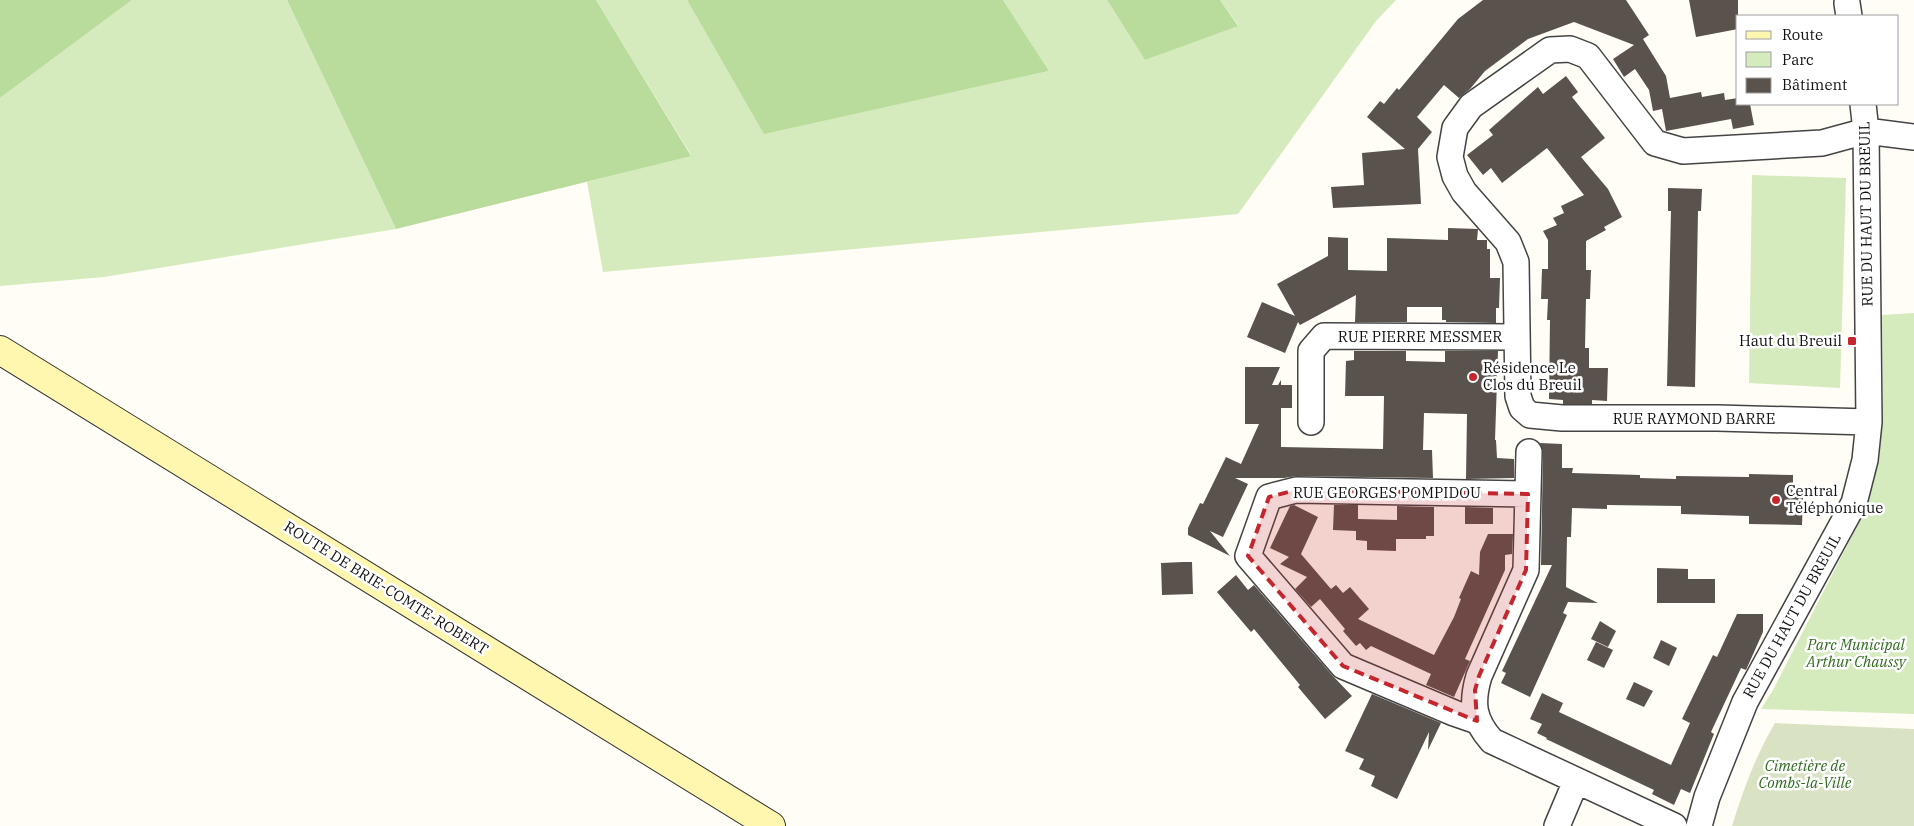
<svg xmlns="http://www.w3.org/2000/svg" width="1914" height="826" viewBox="0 0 1914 826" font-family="'IBM Plex Serif',serif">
	<rect width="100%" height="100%" fill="#fffdf5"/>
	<path fill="#d5ebbd" d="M132,0h155l109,229 -292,48 -104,9v-188z
		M596,0h91l77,133 285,-62 -46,-71h104l38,60 93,-35 -18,-25h176l-20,21 -138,193 -635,58 -16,-90 104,-27z
		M1752,175l94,3 -6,210 -91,-5z
		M1914,313v401l-153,-5 12,-19 82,-160 13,-32 11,-52 4,-49 -1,-82z"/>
	<path fill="#b9dc9c" d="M0,0h132l-132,98z
		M287,0h309l95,156 -295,73z
		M687,0h316l46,71 -285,63z
		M1107,0h113l18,26 -93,34z"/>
	<path fill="#d9e3c4" d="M1775,723l139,6v97h-182c11,-36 24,-71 43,-103z"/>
	<path fill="#5a524d" d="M1483,0h143l23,35 -6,4 23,37 4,22 31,-6 1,5 22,-4 1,7 13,-2v6h12l4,21 -21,4 -2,-10 -65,12 -4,-22 -9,2 -4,-21 -14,-21 -11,8 -11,-18 21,-14 -60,-23 -46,17 -43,32 -15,18 -11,9 -15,-13 -27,32 15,15 -14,17 3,55 -88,4 -2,-21 33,-2 -2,-32 43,-4 -38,-32 13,-16 4,3 13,-16 2,2 59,-71z
		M1689,0h49v29l-42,8z
		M1566,76l12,16 -6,5 33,41 -24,19 27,32 14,28 -18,10 2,3 -20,11v29h5l-1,29h-4l-1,49h4v20h19l-1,33 -15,-1v4h-29v-4l-14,-1 1,-79h-3l1,-21h-7l1,-30h6v-29l-5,-9 14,-6 -4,-7 11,-5 -3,-7 23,-11 -37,-47 -45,35 -11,-15 -8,7 -16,-20 26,-20 -4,-5 49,-43 5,7z
		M1668,188l34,1 -1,22h-3l-3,176 -28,-1 4,-175h-3z
		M1448,228l30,1 -1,11h10v9h3v29h10l-1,30h-3v15l-50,-1v-2h-4v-13h-35v15h-52l1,-27 -56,30 -2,-3 -13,31 -38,-16 15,-35 33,14 -18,-32 51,-28v-19l20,1v32l39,1v-33l61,2z
		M1354,351h52v10l39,1v-11h53l-3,89h1l1,18 17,1v19l-48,1 1,-65 -43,-1 -1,37h9l1,28 -137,-2 -12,2h-49l13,6 -25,53 -13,-6 20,25 -42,-21v-7l12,-25 3,1 23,-47 15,7 18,-40h-14v-57h35l-8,18h6l3,-5v5h11v23h-11v39l102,2 1,-53h-39l1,-35 8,-1z
		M1540,443l22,1v24h11l-1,5 68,2v3l36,1v-3l73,1v-3l44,1v20l10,1 -1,29 -53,-1v-8l-68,-2v-8l-74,-1v4l-35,-1 -1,29h-4l-1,50 32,16 -30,-1 -5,11 4,2 -37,82 -29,-14 5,-10 -4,-2 50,-106h-11l2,-113z
		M1294,505l24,12 -17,37 30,35 5,-4 7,8 7,-6 19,22 -11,10 76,36 20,-38 7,-18 -2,-1 12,-27 8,4 1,-23 8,-18h25l-1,20 -7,1v15l-40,89 5,2 -16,36 -28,-12 5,-11 -60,-28 -5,4 -6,-7 -4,3 -13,-15 2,-2 -25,-30 -9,8 -16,-18 12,-12 -27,-13 9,-7 -19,-9 20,-42z
		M1334,505h24v14l39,1v-14l37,1v29h-8v3h-30v12l-29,-1v-9l-11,-1v-9l-23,-1z
		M1465,507l28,1v16h-28z
		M1183,562h9l1,32 -31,1 -1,-32z
		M1657,568l31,1v10h27v24h-58z
		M1236,575l12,15 6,-5 78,90 20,21 -27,23 -27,-32 2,-2 -46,-56 -3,3 -34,-40z
		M1737,614h26v18l-17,38 -5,-2 -30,64 3,2 -24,59 -9,-4 -7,16 -22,-11 2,-4 -108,-51 1,-1 -10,-5 5,-9 -12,-5 12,-26 21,10 -4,9 112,53 19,-42 -8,-4 31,-64 4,2z
		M1600,621l16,10 -8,16 -17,-8z
		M1661,640l16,8 -8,18 -16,-8z
		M1596,642l17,8 -9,18 -17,-8z
		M1634,682l19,9 -9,16 -18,-8z
		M1372,694l69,29 -13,27 1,-18 -32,67 -26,-13 4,-10 -16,-7 5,-10 -19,-8z"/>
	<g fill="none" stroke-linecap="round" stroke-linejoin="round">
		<g stroke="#444" stroke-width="28">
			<path id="street" d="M1847,3l2,13
				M1311,422v-71l13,-15 193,1
				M1869,422l-152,-4h-155l-32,-3 -8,-7 -4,-12 -2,-134 -8,-20 -44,-50 -9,-16 -5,-19 5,-29 16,-22 79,-56 20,-1 18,7 67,87 28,8 139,-8 44,-12 48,6
				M1529,452l-3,118 -47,106c-8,27 -6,44 13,65l182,85
				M1477,721l-23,-8 -111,-47 -95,-110 21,-59 27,-7 232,4
				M1557,826l19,-45
				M1699,826l8,-29 38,-95 109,-199 11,-43 4,-38 -3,-291 -3,-27"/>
		</g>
		<g stroke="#333" stroke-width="30">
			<path id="secondary" d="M0,350l771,476"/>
		</g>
		<use href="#street" stroke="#fff" stroke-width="25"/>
		<use href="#secondary" stroke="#fff6b0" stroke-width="28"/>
	</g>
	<path fill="#c4262e" fill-opacity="0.2" stroke="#c4262e" stroke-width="4" stroke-dasharray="10 6" stroke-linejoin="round" d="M1296,490l232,4 -2,76 -47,106 -4,14 2,31 -134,-55 -95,-110 21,-59z"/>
	<g fill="#c4262e" stroke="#fff" stroke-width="2">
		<rect x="1847" y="336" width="10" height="10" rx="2.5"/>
		<circle cx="1473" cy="377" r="5"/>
		<circle cx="1776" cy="500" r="5"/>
	</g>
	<g text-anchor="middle" stroke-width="5" stroke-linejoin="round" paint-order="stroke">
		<g font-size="15" fill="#111" stroke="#fff">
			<text transform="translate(1866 214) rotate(-91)" y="5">RUE DU HAUT DU BREUIL</text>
			<text x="1420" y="342">RUE PIERRE MESSMER</text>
			<text x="1694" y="424">RUE RAYMOND BARRE</text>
			<text x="1387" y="498">RUE GEORGES POMPIDOU</text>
			<text transform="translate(386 588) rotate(32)" y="5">ROUTE DE BRIE-COMTE-ROBERT</text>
			<text transform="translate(1792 616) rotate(-61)" y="5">RUE DU HAUT DU BREUIL</text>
		</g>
		<g font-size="15" fill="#111" stroke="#fff" text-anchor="start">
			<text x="1842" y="346" text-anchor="end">Haut du Breuil</text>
			<text x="1483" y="373">Résidence Le<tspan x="1483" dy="17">Clos du Breuil</tspan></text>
			<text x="1786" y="496">Central<tspan x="1786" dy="17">Téléphonique</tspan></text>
		</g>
		<g font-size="15" font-style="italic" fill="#2f6b1f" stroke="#fff">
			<text x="1856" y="650">Parc Municipal<tspan x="1856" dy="17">Arthur Chaussy</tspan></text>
			<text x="1805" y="771">Cimetière de<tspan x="1805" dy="17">Combs-la-Ville</tspan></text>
		</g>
	</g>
	<rect x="1736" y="15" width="162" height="90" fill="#ffffff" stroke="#a0a0a0"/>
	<rect x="1746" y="31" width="25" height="8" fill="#fff6b0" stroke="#a0a0a0"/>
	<text x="1782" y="40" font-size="15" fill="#111111">Route</text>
	<rect x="1746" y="52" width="25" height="15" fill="#d5ebbd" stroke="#a0a0a0"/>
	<text x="1782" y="65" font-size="15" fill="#111111">Parc</text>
	<rect x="1746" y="78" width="25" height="15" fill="#5a524d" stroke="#a0a0a0"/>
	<text x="1782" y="90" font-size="15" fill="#111111">Bâtiment</text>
</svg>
